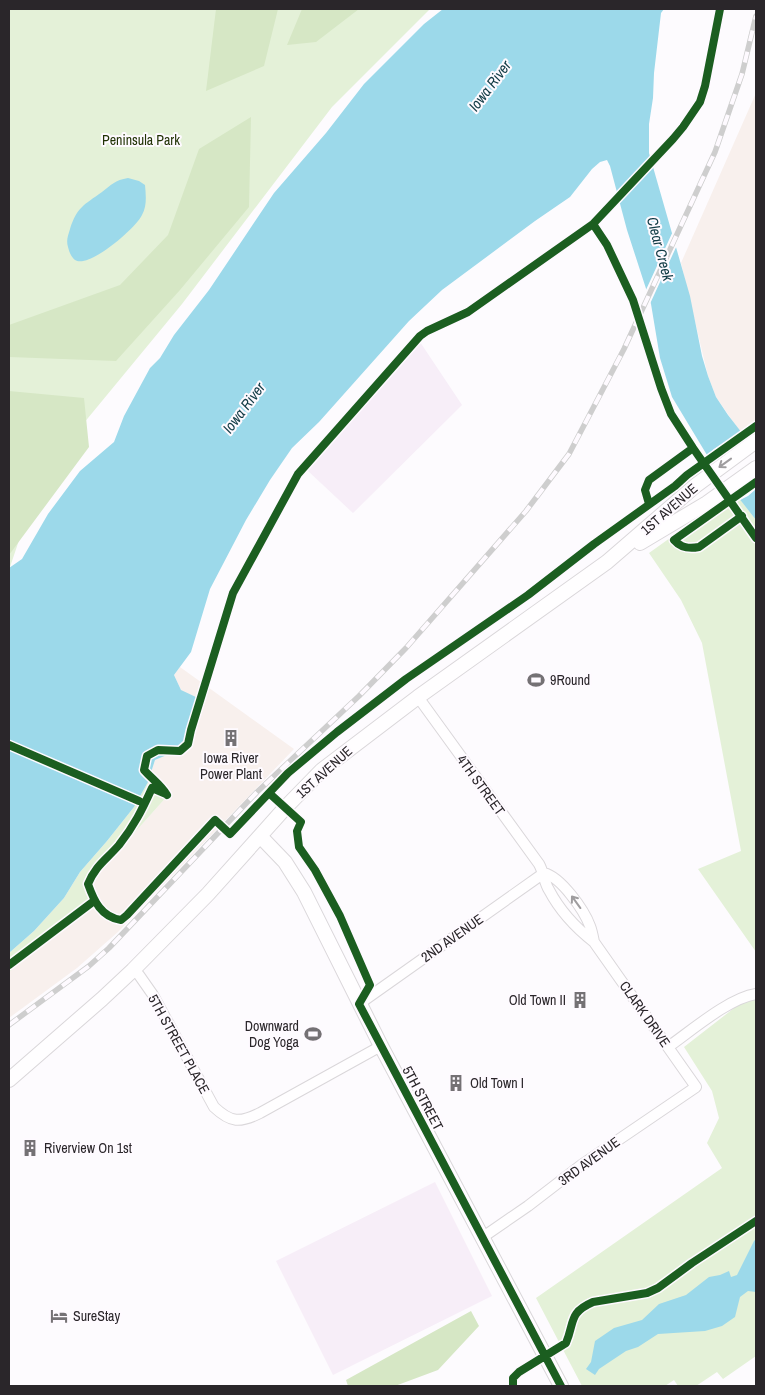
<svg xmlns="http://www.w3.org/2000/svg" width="765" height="1395" viewBox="0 0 765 1395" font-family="'Archivo Narrow',sans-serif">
	<rect width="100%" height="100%" fill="#fdfbfe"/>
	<path fill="#f8f0ed" d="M756,93v336l-4,-4 -11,8 -25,-36 -8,-21 -27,-113z
		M180,667l114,82 -176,183 -41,36 -68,50v-46l89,-71 -5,-15v-7l77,-86 -22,-11 7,-22 12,-6 10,-2 4,-62 -7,-15z"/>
	<path fill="#f7eef8" d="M420,342l42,63 -109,108 -46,-43z
		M435,1182l57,114 -159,79 -57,-114z"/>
	<path fill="#e4f1d8" d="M9,9h421l-98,98 -150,197 -141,171 -32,95z
		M740,499l16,21v432l-58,-83 43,-18 -39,-208 -21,-43 -32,-47 49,-35 14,-8 4,5z
		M148,782l22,11 -77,86v7l5,15 -89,71v-19l25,-22 30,-33 16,-26 27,-31 27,-34z
		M756,991v365l-33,23 -6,-7 -21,14h-18l-4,-6 -9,6h-83l-46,-88 186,-130 -15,-25 12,-25 -7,-27 -28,-44z"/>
	<path fill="#d6e7c5" d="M216,9h62l-14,57 -58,25z
		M302,9h57l-43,33 -29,3z
		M251,117l-2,90 -69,83 -64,71 -107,-4v-32l111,-40 48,-50 31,-86z
		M9,391l75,7 5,49 -80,108z
		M471,1311l8,15 -41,44 -43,16h-47l-2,-6z"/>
	<path fill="#9cd9ea" d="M443,9h221l-3,4 -7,60 -1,25 -4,26v29l41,143 12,60 6,20 8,21 12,18 28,36v69l-43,-55 -41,-68 -12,-39 -9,-54 -24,-74 -17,-64 -3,-6 -7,2 -8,7 -22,28 -35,24 -93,69 -33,31 -90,101 -27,26 -22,32 -24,40 -36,69 -19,63 -17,23 7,15 17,8 -12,47c-9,7 -20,10 -31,15l-7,22 -14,25 -27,34 -27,31 -16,26 -30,33 -25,22v-385l13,-9 26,-45 32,-43 34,-29 10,-26 26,-48 10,-10 14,-23 35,-45 65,-97 52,-60 38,-49 60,-60z
		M128,178l11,3 6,4c1,11 2,21 -3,30 -6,13 -53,54 -67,45 -4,-3 -6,-9 -7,-13 -2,-7 0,-11 2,-18 7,-22 14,-24 32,-37 9,-7 13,-12 26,-14z
		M756,1239v53l-8,-1 -8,6 -5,20 -13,9 -17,5 -47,3 -20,13 -12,4 -27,18 -4,6 -9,-6 5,-7 4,-21 19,-13 28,-8 17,-16 27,-9 23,-18 11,-2 9,-4 2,6 6,-2 17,-34z"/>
	<path fill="#fdfbfe" d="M653,157l2,6 -38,41 -2,-7z
		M674,229l4,14 -29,63 -4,-14z
		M743,431l13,16v42l-8,7 -10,5 -32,-44 8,-8z"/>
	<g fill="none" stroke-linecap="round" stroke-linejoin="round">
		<g stroke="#dad7da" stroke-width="12">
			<path id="street" d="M418,697l121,167c5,9 5,18 10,26 11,21 27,38 45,52l102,145 -116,79 -52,40 -45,31
				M544,873c17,4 40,37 46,53 2,5 3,11 4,16
				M133,970l6,5 14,20 61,112c17,16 26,16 46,6l121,-67
				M359,1004l185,-131
				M668,1047c23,-16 61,-49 88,-53"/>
		</g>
		<g stroke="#dad7da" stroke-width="16">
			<path id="secondary" d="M640,543l67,-40 49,-35
				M260,836l25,26 19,30 77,154 180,340
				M9,1080l93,-81 31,-29 75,-76 77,-86 37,-38 96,-73 189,-135 88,-76 61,-45"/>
		</g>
		<use href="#street" stroke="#fffeff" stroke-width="10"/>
		<use href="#secondary" stroke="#fffeff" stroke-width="14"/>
		<g stroke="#cecece" stroke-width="5.5">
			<path id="rail" d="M9,1025l80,-59 20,-18 148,-156 102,-96 47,-48 120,-137 43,-57 55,-105 91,-197 27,-78 14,-58"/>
		</g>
		<use href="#rail" stroke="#fefaff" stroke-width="4" stroke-dasharray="11" stroke-linecap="butt"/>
		<g stroke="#fefaff" stroke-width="11">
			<path id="cycleway" d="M593,224l14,21 26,55 28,88 10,26 22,34 63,90
				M649,504l-4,-14 4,-10 44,-32
				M742,516l-43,31c-10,2 -18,1 -25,-7l82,-58
				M9,745l130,56
				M269,793l32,29 -4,9 2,16 16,23 25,46 30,69 -11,19 202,382
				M166,794l-14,-6c-10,22 -18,38 -33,57 -13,15 -23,20 -31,39 6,17 13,33 33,36l6,-5 88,-95 15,14 58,-61 49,-41 69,-53 122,-84 66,-51 81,-58 12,-11 69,-49
				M167,795c-6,-10 -15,-16 -23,-25l3,-14 11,-6 22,1 8,-7 3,-14 42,-137 65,-119 122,-138 7,-5 41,-19 125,-88 80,-85 10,-12 17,-25 5,-16 15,-77
				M9,965l85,-64
				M513,1386v-8l6,-6 47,-29c9,-21 2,-30 27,-41l54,-9 11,-5 34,-25 64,-42"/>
		</g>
		<use href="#cycleway" stroke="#1b5e20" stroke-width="8"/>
	</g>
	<defs><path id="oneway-shaft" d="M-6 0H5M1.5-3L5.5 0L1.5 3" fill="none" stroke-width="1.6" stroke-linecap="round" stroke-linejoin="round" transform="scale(1.25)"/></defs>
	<g stroke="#9f9d9f">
		<use href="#oneway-shaft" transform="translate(725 463) rotate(144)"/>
		<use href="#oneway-shaft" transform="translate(576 902) rotate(-126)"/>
	</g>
	<defs>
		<g id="stadium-bare" transform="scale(1.35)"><path d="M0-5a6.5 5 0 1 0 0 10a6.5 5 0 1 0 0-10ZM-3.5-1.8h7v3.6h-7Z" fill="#747174" stroke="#fefaff" stroke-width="2.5" paint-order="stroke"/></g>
		<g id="building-bare" transform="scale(1.35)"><path d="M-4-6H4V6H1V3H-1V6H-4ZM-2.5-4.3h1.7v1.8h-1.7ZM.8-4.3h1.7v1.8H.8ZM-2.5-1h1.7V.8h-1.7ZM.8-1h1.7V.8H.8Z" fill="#747174" stroke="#fefaff" stroke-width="2.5" paint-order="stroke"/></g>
		<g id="hotel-bare" transform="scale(1.35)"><path d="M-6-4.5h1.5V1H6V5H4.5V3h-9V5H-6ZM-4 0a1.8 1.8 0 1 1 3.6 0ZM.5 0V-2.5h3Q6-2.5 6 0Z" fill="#747174" stroke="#fefaff" stroke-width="2.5" paint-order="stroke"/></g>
	</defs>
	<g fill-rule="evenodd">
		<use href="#stadium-bare" x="536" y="680"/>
		<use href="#building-bare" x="231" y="738"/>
		<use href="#building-bare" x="580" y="1000"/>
		<use href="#stadium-bare" x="313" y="1034"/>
		<use href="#building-bare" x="456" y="1083"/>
		<use href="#building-bare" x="30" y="1148"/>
		<use href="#hotel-bare" x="59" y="1316"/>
	</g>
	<g text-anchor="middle" stroke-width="4" stroke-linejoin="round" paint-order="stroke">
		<g font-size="14" fill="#213305" stroke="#fefaff">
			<text x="141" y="145">Peninsula Park</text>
		</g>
		<g font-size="14" fill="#2a262a" stroke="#fefaff">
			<text transform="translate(669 509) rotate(-41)" y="5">1ST AVENUE</text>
			<text transform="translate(324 772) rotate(-42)" y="5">1ST AVENUE</text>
			<text transform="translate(481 785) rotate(54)" y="5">4TH STREET</text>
			<text transform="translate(452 938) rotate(-35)" y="5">2ND AVENUE</text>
			<text transform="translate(645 1014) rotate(55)" y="5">CLARK DRIVE</text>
			<text transform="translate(179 1044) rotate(61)" y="5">5TH STREET PLACE</text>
			<text transform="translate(423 1098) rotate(62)" y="5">5TH STREET</text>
			<text transform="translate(589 1161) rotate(-36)" y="5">3RD AVENUE</text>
		</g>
		<g font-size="14" fill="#2a262a" stroke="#fefaff" text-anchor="start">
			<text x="550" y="685">9Round</text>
			<text x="231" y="763" text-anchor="middle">Iowa River<tspan x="231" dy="16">Power Plant</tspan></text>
			<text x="566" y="1005" text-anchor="end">Old Town II</text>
			<text x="299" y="1031" text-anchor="end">Downward<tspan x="299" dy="16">Dog Yoga</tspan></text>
			<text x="470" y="1088">Old Town I</text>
			<text x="44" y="1153">Riverview On 1st</text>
			<text x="73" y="1321">SureStay</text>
		</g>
		<g font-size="15" font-style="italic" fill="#113b45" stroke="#fefaff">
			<text transform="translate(490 86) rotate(-53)" y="5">Iowa River</text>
			<text transform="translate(660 249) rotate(75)" y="5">Clear Creek</text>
			<text transform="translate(244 408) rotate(-53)" y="5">Iowa River</text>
		</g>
	</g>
	<rect width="765" height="1395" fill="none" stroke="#2a262a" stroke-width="20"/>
</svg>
